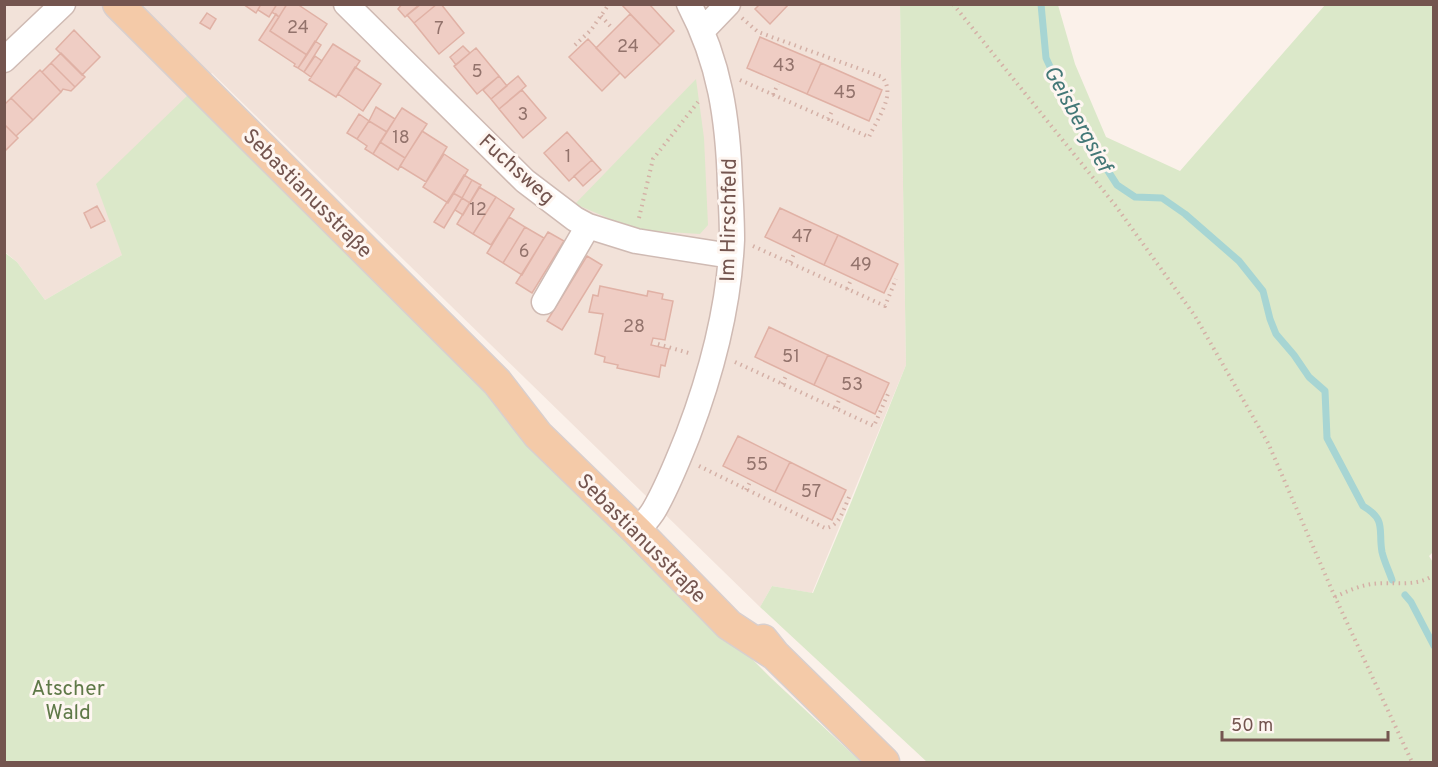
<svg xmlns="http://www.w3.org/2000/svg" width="1438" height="767" viewBox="0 0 1438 767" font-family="Overpass,sans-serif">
	<rect width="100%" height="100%" fill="#fbf1ea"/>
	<path fill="#f2e2d9" d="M4,5h896l6,360 -94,228 -40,-7 -12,21 -548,-534 -24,22 -66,160 -77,45 -28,-38 -12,-10z"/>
	<path fill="#dbe8c9" d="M900,5h158l17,59 31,73 74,34 145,-166h108l1,546 -5,5 5,8 -1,198h-506l-167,-155 12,-21 41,7 39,-93 54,-135z
		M696,79l8,59 4,87 -8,9 -64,-4 -61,-26z
		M188,95l583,583 90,84h-856l-1,-510 13,10 28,38 77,-45 -26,-71z"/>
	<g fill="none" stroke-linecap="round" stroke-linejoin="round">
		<path stroke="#a7d5d3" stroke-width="7" d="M1041,4l5,54 28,60 43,67 18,12 27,1 23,16 54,47 24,30 7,28 6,15 18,21 15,22 16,14 2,47 36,68c24,14 15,24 19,46 2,9 7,19 10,28
			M1405,595l6,7 23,44"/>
	</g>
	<path fill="#efcdc4" stroke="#e0b1a5" stroke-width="1.5" d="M243,4h18l-5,9z
		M261,4h16l-8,13 -11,-7z
		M277,4h10l-8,13 -7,-5z
		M287,4h10l30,20 -20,31 -37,-24z
		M402,4h18v1l-15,12 -7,-8z
		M437,4h4l23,29 -25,21 -25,-31z
		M437,4l-23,19 -7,-8 13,-11z
		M621,4h28l25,27 -14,14z
		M760,4h29l-19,20 -15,-15z
		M207,13l9,6 -6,10 -10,-6z
		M276,14l3,3 -9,14 37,24 -9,13 -4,-2 1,-2 -36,-24z
		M630,14l30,31 -35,33 -29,-30z
		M74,30l26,27 -18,18 -26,-26z
		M760,37l61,26 -14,31 -60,-26z
		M588,39l32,34 -18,18 -33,-34z
		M315,41l6,4 -17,27 -6,-4z
		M333,44l27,17 -24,36 -27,-17z
		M463,46l7,7 -14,12 -6,-8z
		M476,48l23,28 -22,18 -23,-28z
		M61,53l24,24 -10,10 -24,-24z
		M315,56l7,5 -11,16 -7,-5z
		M51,63l24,24 -4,4 -8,-2 -2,3 -19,-20z
		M821,63l61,27 -13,31 -62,-27z
		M355,67l26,17 -18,27 -25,-17z
		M40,70l21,22 -28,28 -22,-22z
		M499,76l8,10 -16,13 -8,-9z
		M518,76l8,10 -27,23 -8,-10z
		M522,90l24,28 -23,20 -24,-29z
		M11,98l22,22 -17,16 -12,-12v-19z
		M376,107l19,12 -8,13 -18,-11z
		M402,108l25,16 -22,34 -25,-16z
		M359,114l10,7 -12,18 -10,-6z
		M369,121l18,11 -14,22 -8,-5 2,-3 -10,-7z
		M4,124l14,14 -14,14z
		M422,131l25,16 -21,35 -26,-16z
		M567,132l25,28 -23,21 -25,-28z
		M380,142l25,16 -7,12 -25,-16z
		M444,154l24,16 -20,33 -25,-16z
		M592,160l9,10 -18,16 -9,-10z
		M464,175l8,5 -10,18 -9,-5z
		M472,180l9,5 -11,18 -8,-5z
		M479,187l17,10 -23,37 -16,-10z
		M453,193l9,5 -18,30 -10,-6z
		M496,197l18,12 -23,36 -18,-11z
		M462,198l8,5 -7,12 -8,-5z
		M97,206l8,15 -14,7 -7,-15z
		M780,208l58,27 -14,30 -59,-28z
		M509,217l16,10 -22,36 -16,-10z
		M525,227l19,11 -22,37 -19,-12z
		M548,232l16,9 -32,52 -16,-10z
		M838,235l60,29 -14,29 -60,-28z
		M587,256l15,9 -40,65 -15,-9z
		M600,286l47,10 1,-5 15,3 -1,5 11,2 -8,39 -12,-2 -2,7 18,4 -4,17 -4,-1 -2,12 -42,-9 1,-3 -14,-3 1,-5 -10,-3 8,-40 -14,-2 4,-17 5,1z
		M769,327l59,28 -14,30 -59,-28z
		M828,355l61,28 -14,31 -61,-29z
		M738,436l52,26 -15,30 -52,-26z
		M790,462l56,28 -14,30 -57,-28z"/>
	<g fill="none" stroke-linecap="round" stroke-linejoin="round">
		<g stroke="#cfbab3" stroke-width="27">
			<path id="minor" d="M346,4l179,177 50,38 13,7 48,15 95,15
				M703,30l25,-26
				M4,60l59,-56
				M544,302l44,-76
				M637,531c6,-7 13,-14 17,-21 14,-24 24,-50 34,-75 24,-63 41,-128 44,-195 0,-19 -1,-37 -2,-55 -2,-66 -10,-122 -41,-181"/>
		</g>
		<g stroke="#d8cfce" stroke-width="33">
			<path id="major" d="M118,4l379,378 41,53 99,96 92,94 46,30
				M763,640l12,15 109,107"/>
		</g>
		<path stroke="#d4b0a6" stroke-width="4" stroke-dasharray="1.5 4.5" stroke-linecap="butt" d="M953,4l162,201 80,111 73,127 67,154 77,165
			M601,16l11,12
			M742,18l16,14 124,45c15,17 -5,42 -13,60l-41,-18
			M575,45l16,-15 18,-26
			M740,80l88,39 5,-10
			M773,95l5,-11
			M639,218l14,-59 45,-57
			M753,246l132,60 11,-27
			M790,262l4,-8
			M847,289l4,-9
			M658,344l34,10
			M735,362l139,64 14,-32
			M782,384l4,-8
			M836,408l3,-8
			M699,466l126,62c15,-1 19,-21 25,-33
			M746,490l4,-8
			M1335,597c12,-6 24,-11 37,-13 20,-3 44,4 62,-9"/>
		<use href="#minor" stroke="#fff" stroke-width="24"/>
		<use href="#major" stroke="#f4caa8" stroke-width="30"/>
	</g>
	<g text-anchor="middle" stroke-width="6" stroke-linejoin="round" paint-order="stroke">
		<g font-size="18" fill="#93736c">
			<text x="298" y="33">24</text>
			<text x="439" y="34">7</text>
			<text x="628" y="52">24</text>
			<text x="784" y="71">43</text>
			<text x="477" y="77">5</text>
			<text x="845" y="98">45</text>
			<text x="523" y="120">3</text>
			<text x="401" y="143">18</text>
			<text x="568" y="162">1</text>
			<text x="478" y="215">12</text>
			<text x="802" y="242">47</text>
			<text x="524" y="257">6</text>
			<text x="861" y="270">49</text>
			<text x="634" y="332">28</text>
			<text x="791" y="362">51</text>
			<text x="852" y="390">53</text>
			<text x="757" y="470">55</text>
			<text x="811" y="497">57</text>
		</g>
		<g font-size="21" fill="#74554f" stroke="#fef6f1">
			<text transform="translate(517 169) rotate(42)" y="7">Fuchsweg</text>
			<text transform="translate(308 193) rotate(45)" y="7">Sebastianusstraße</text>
			<text transform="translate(728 220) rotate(-89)" y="7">Im Hirschfeld</text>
			<text transform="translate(642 538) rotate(45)" y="7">Sebastianusstraße</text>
		</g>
		<g font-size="21" fill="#5f7948" stroke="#fef6f1">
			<text x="68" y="695">Atscher<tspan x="68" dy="24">Wald</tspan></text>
		</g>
		<g font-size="22" font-style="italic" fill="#437877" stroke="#fef6f1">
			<text transform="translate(1079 118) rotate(61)" y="8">Geisbergsief</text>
		</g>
	</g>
	<rect width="1438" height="767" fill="none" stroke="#74554f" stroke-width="12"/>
	<path d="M1222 731v9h166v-9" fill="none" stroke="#74554f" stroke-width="3"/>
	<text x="1231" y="731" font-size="18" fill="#74554f" stroke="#fef6f1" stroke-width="4.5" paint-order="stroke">50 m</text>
</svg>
